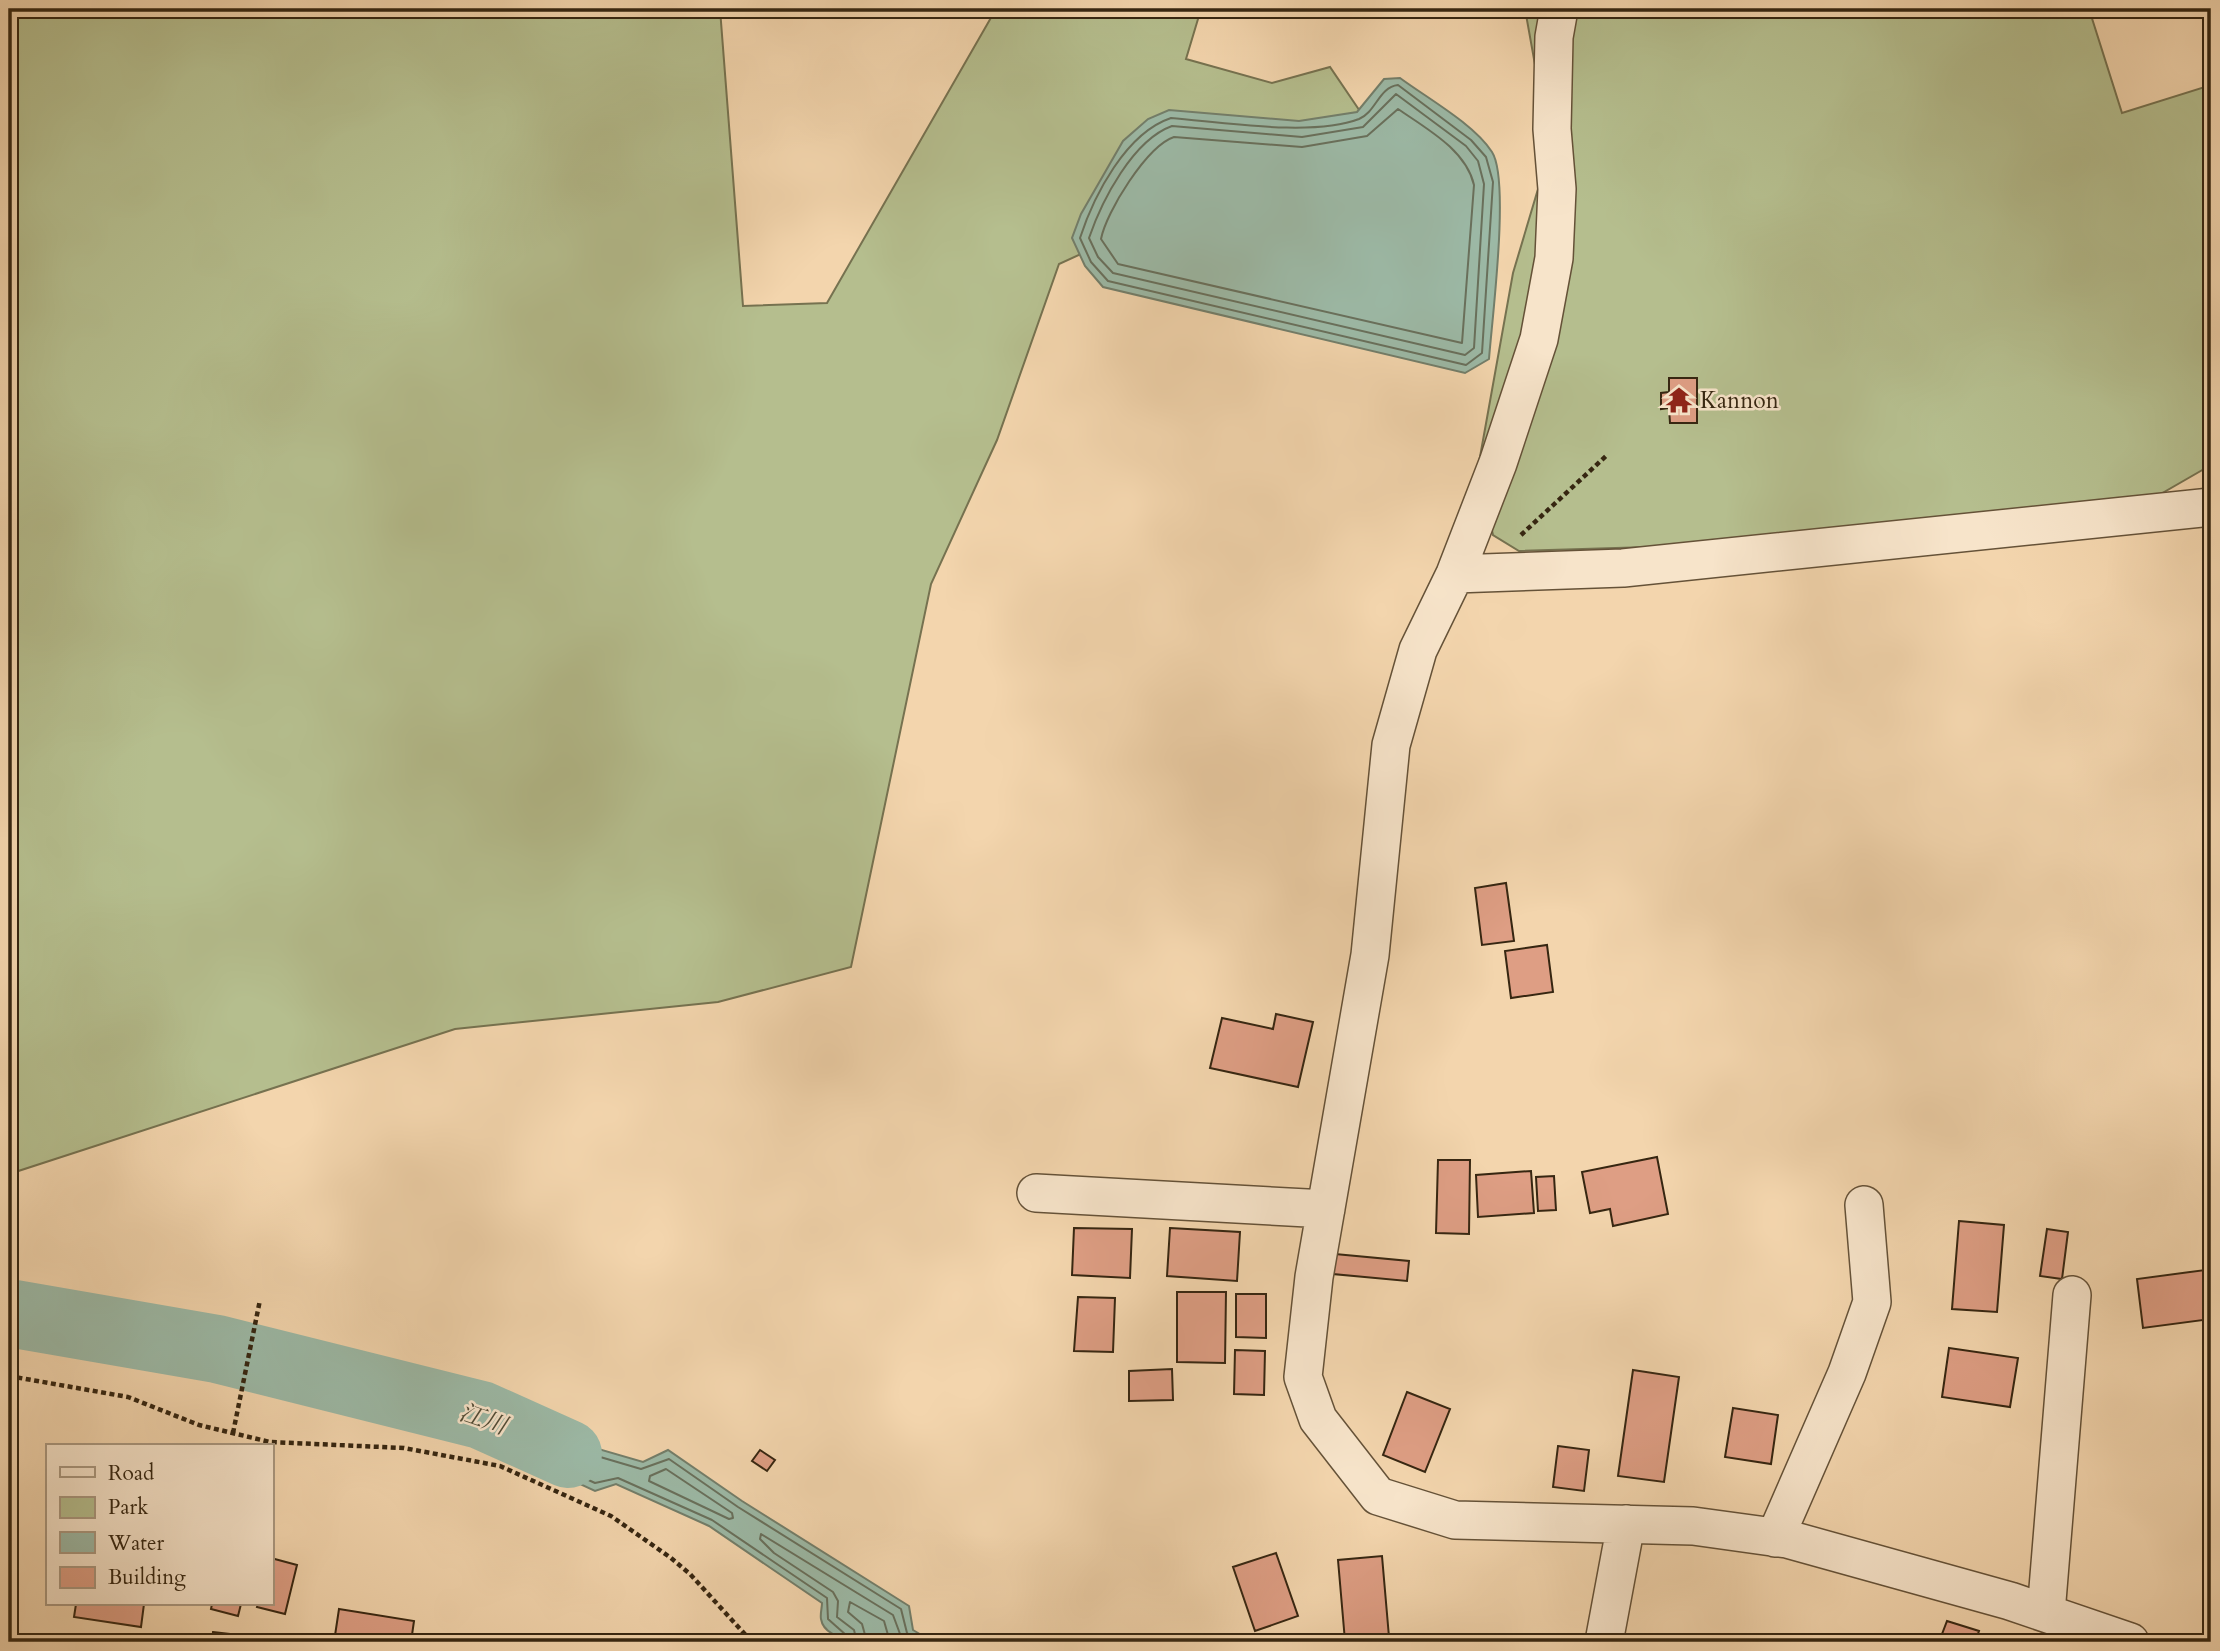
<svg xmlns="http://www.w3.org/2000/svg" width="2220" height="1651" viewBox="0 0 2220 1651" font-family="Cardo,'Noto Serif JP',serif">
	<rect width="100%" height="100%" fill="#f3d5ad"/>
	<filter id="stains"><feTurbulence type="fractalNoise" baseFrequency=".00286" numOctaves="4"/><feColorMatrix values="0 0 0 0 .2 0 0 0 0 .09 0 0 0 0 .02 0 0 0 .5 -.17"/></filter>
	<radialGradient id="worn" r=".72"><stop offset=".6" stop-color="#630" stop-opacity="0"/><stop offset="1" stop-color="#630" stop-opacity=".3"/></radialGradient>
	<path fill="#b5be8e" stroke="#767250" stroke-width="2" d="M9,9h711l23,297 84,-3 169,-294h205l-15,50 86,24 58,-16 38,56 -309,141 -62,176 -66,144 -80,383 -133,35 -263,27 -446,145z
		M1525,9h564l33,104 89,-28v380l-73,42 -389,37 -230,7 -26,-16 -15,-67 35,-195 31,-104 -5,-82z"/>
	<path fill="#9cb9a6" stroke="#737e6a" stroke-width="2" d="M1400,78c27,20 74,46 92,74 18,28 0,167 -3,207l-24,14 -362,-86 -18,-21 -13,-28 9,-24 42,-73 25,-22 21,-9 130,11 58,-9 27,-33z
		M481,1415l162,47 25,-12 74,51 167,105 4,24 20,12c-25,0 -107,9 -112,-23 -1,-5 1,-11 1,-16l-113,-77 -93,-42 -21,7 -97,-45 2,-13z"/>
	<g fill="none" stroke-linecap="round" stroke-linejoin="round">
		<path stroke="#69705c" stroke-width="2" d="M1398,85l73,55 15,17 7,25 -11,171 -16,12 -358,-84 -17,-19 -11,-24c14,-43 46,-105 91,-120 51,4 141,19 188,1 17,-7 20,-32 39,-34z
			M1396,94l70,52 12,15 6,23 -10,164 -9,7 -352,-82 -15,-16 -9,-19c13,-38 44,-98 83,-112l130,11 61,-10z
			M1398,109c29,20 68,41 76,76l-12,158 -344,-79 -17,-25c5,-27 46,-93 73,-102l128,10 65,-11z
			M666,1469l66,44 1,5 -4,1 -80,-38 1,-5z
			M848,1642l-2,-7 -18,-16 -1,-21 -115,-78 -94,-42 -23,5 -87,-40v-10l4,-2 129,38 28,-10 69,48 163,102 6,24 12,9
			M857,1642l-3,-12 -17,-13 1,-16 -5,-9 -59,-39 -14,-14 1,-5 132,81 10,27
			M867,1642l-5,-18 -14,-12 2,-10 34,19 6,21"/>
		<path stroke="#9cb9a6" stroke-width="68" d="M9,1313l208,36 264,66 87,39"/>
	</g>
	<path fill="#de9e84" stroke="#362611" stroke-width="2" d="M1669,378h28v45h-27l-1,-15 -8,1v-16l8,-1z
		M2203,425h8v10h-8z
		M1506,883l8,58 -32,4 -7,-57z
		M1547,945l6,47 -42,6 -6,-47z
		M1276,1014l37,8 -15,65 -88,-19 12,-50 51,11z
		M1657,1157l11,57 -55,12 -3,-17 -20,4 -8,-41z
		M1438,1160h32l-1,74 -33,-1z
		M1531,1171l3,42 -56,4 -2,-42z
		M1554,1176l2,34 -18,1 -2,-34z
		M1959,1221l45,4 -7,87 -45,-3z
		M1074,1228l58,1 -2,49 -58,-3z
		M1170,1228l70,4 -3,49 -70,-5z
		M2047,1229l21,3 -6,47 -22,-3z
		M1335,1254l74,7 -2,20 -74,-7z
		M2205,1270l6,49 -68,9 -6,-49z
		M1177,1292h49l-1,71 -48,-1z
		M1236,1294h30v44l-30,-1z
		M1078,1297l37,1 -2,54 -39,-1z
		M1949,1348l69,10 -8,49 -68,-10z
		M1235,1350l30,1 -1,44 -30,-1z
		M1172,1369l1,31 -44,1v-30z
		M1633,1370l46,7 -15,105 -46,-6z
		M1407,1392l43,17 -25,63 -42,-17z
		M1733,1408l45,7 -7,49 -46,-7z
		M1558,1446l31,4 -5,41 -31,-4z
		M760,1450l15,10 -8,11 -15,-10z
		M1276,1553l22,63 -43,15 -22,-64z
		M1382,1556l7,81 -44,4 -7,-81z
		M271,1558l26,7 -12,49 -28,-7 1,-3h13z
		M76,1604h68l-3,23 -67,-10z
		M212,1604h29l-3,12 -27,-7z
		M339,1609l75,12 -3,21h-77z
		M1947,1621l32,10 -4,11h-36z
		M213,1632l42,5 -1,5h-42z"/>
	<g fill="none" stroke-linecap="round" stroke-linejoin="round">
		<g stroke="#655238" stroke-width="40">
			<path id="minor" d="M1559,9l-5,28 -2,92 5,60 -3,69 -15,81 -41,124 -43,111 -37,76 -27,95 -21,210 -56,322 -11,100 15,42 60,77 77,24 238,6 94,13 223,62 120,41
				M1455,574l168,-6 588,-61
				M1036,1193l290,16
				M1775,1538l72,-165 25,-71 -8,-97
				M2046,1613l26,-318
				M1604,1642l22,-118"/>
		</g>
		<path stroke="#362611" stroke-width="4.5" stroke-dasharray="5 3.5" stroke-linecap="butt" d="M1521,535l85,-79
			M9,1376l119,21 71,28 71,17 134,6 96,18 111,50 60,42 19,16 62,68
			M233,1433l27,-133"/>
		<use href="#minor" stroke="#f7e4ca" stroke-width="37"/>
	</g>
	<defs>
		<g id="temple-bare" transform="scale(2.1)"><path d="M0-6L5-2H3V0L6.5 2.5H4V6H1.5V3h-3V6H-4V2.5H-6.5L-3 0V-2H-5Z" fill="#8f2418" stroke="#f7e4ca" stroke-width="2.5" paint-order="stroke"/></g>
	</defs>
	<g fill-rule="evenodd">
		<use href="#temple-bare" x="1679" y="400"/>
	</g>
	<g text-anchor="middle" stroke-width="5" stroke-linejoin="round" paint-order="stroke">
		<g font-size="23" fill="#362611" stroke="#f7e4ca" text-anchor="start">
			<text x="1700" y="408">Kannon</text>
		</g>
		<g font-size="24" font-style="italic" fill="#504b36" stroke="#f7e4ca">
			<text transform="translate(483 1419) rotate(19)" y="8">江川</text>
		</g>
	</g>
	<rect width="2220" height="1651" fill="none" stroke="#f3d5ad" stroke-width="35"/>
	<rect x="10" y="10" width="2199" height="1630" fill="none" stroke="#362611" stroke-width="3.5"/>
	<rect x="18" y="18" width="2185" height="1616" fill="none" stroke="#362611" stroke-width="2"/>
	<rect x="46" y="1444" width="228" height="161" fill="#f7e4ca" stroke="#aa9880" stroke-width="2"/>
	<rect x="60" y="1467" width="35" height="10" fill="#f7e4ca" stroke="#aa9880" stroke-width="2"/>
	<text x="108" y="1480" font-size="21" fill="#362611">Road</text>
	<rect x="60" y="1497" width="35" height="21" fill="#b5be8e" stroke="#aa9880" stroke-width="2"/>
	<text x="108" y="1514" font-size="21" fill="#362611">Park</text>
	<rect x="60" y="1532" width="35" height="21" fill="#9cb9a6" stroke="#aa9880" stroke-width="2"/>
	<text x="108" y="1550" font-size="21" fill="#362611">Water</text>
	<rect x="60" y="1567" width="35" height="21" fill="#de9e84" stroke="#aa9880" stroke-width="2"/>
	<text x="108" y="1584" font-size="21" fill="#362611">Building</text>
	<rect width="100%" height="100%" filter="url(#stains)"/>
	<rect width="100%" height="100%" fill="url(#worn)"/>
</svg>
